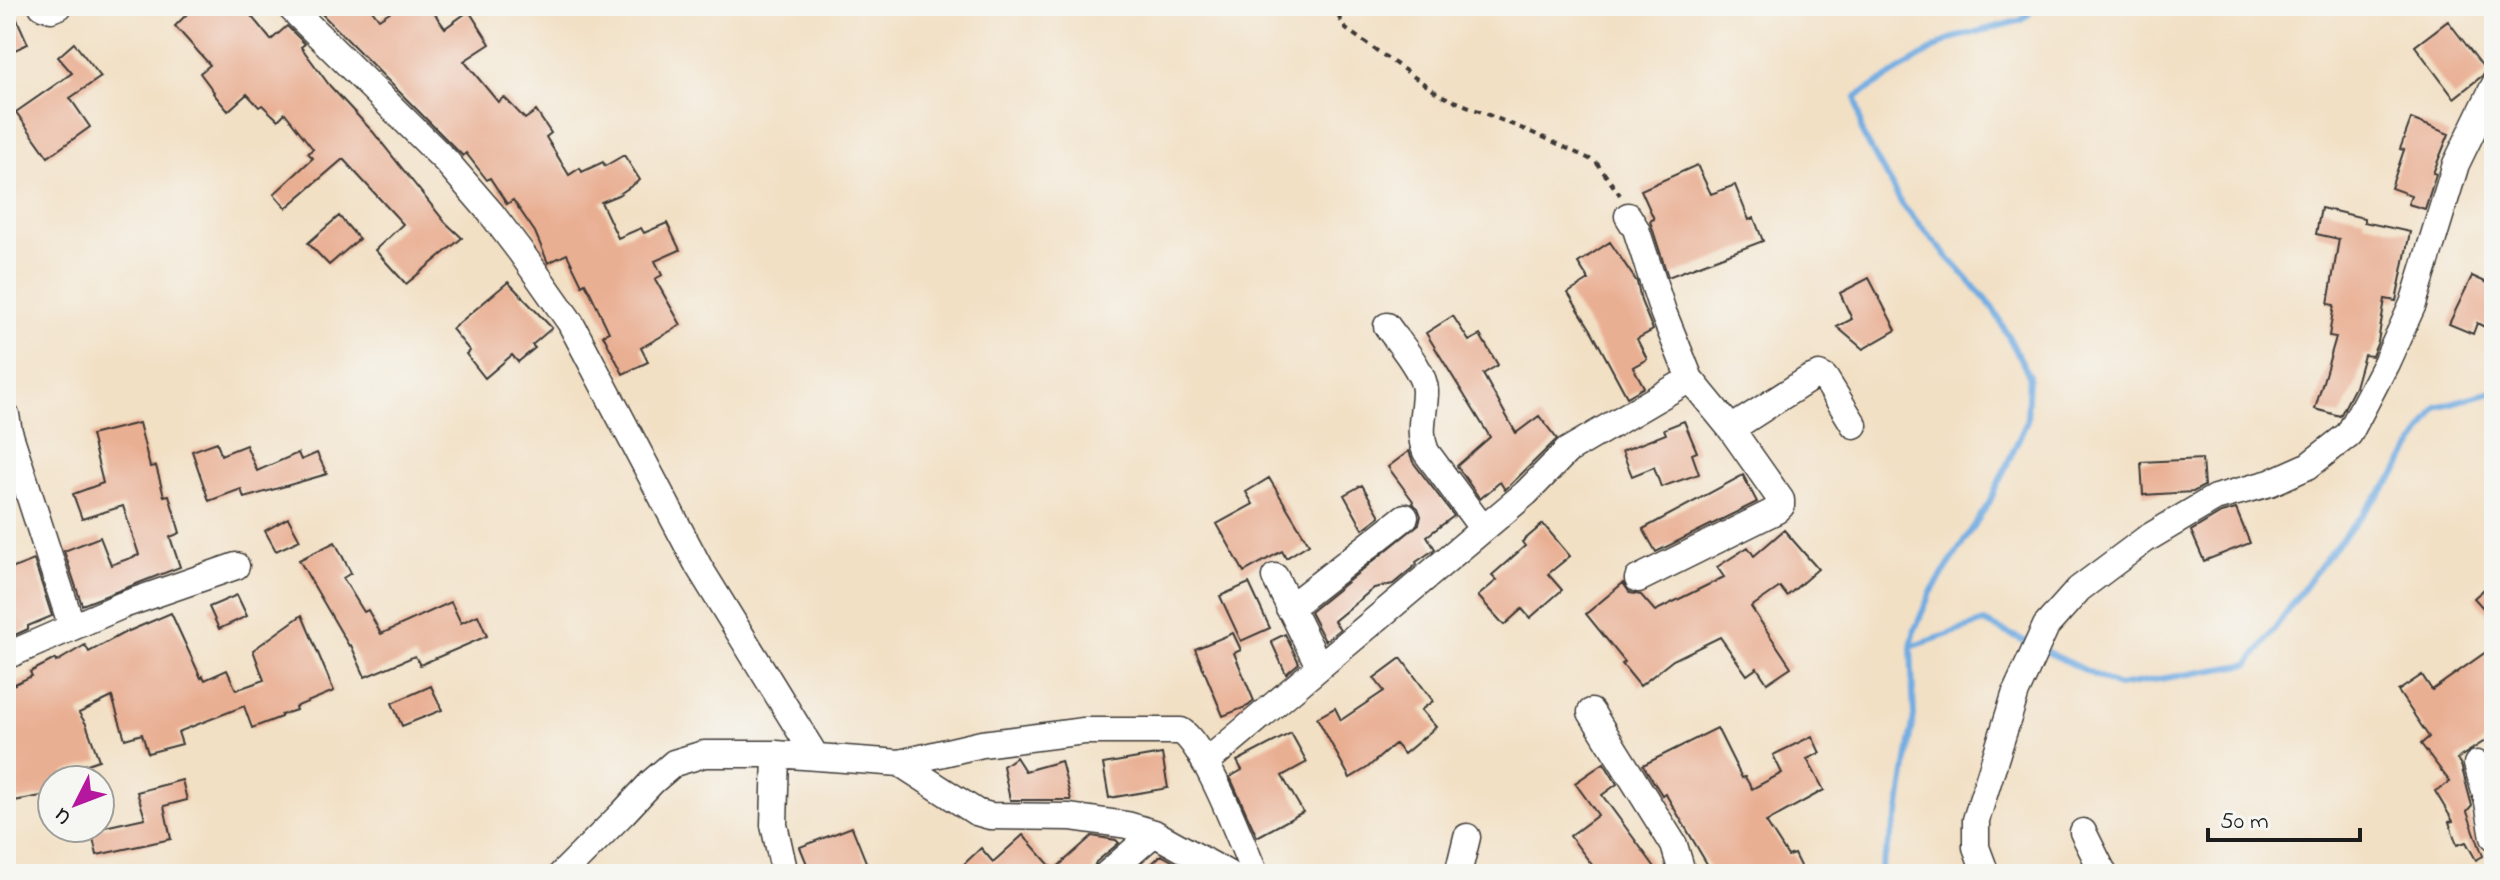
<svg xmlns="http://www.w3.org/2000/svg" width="2500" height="880" viewBox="0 0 2500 880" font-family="'Indie Flower',sans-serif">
	<rect width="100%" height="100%" fill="#f6f6f2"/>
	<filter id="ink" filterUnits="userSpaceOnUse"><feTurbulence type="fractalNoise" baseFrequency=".0125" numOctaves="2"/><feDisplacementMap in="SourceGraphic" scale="16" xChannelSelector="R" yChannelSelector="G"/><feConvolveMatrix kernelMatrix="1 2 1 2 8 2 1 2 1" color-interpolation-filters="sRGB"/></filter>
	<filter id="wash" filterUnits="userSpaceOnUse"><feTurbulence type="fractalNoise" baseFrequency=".006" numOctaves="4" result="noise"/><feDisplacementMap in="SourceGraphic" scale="32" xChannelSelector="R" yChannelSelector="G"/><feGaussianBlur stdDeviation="1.8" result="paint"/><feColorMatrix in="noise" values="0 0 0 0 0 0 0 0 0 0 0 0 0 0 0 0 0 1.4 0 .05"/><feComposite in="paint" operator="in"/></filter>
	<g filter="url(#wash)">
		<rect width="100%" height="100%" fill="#f2e0c5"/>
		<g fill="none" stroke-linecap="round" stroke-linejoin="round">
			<path stroke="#70abe1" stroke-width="6" d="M1911,647l73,-25 47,22
				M2041,649l77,37 131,-22 72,-100 72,-86 44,-71 57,-16
				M1879,874l20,-62 15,-96 -3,-69 4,-18 15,-35 59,-91 38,-82 2,-46 -36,-67 -90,-102 -41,-73 -6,-36 94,-58 72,-19 15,-14"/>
		</g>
		<g id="blocks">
			<path fill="#e9af93" d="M6,6h5l17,38 -22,10z
				M195,6h48l28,34 16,-14 18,18 -4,3 29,39 43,46 72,90 17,16 -56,46 -31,-34 28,-26 -60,-65 -57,49 -12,-14 39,-36 -5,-5 5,-4 -28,-36 -7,7 -16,-15 -3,2 -12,-13 -19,17 -15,-18 1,-1 -14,-19 10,-8 -35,-39z
				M314,6h55l10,13 20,-13h30l16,22 24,-17 21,33 -26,17 34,41 6,-5 21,22 11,-8 15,22 -5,4 23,38 11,-7 2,4 21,-10 2,4 19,-11 16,25 -22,15 -17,7 17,36 23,-10 3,5 23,-10 13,27 -25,11 7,14 -7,4 26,46 -40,23 7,14 -25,12 -20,-39 6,-3 -19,-40 -5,-9 -3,2 -15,-31 -19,9 -13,-31 -22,-32 -6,4 -17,-26 -3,2 -21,-27 -3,3z
				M2448,21l39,51 -33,26 -39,-52z
				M74,43l27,34 -31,21 20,29 -42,30 -32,-45 56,-39 -14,-16z
				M2411,119l38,15 -16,39 3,1 -11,35 -17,-5 3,-9 -20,-7 13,-38 -4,-1z
				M1697,165l14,29 24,-9 14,35 5,-2 9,23 -95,36 -18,-56 4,-2 -13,-29z
				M2321,208l43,10v4l46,10 -14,69 -11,-2 -7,43 -6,14 -8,-1 -9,32 -15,29 -25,-7 21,-72 -7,-1 5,-31 -6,-1 11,-65 -23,-5z
				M339,216l20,23 -30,26 -21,-22z
				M1610,242l27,40 4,19 12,29 -16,9 10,20 -14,8 11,20 -17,10 -36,-67 -23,-37 21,-13 -11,-17z
				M2472,276l22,10v46l-17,-9 -4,11 -24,-10z
				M1869,278l27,52 -33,19 -26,-22 15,-8 -12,-26z
				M508,282l44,46 -20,17 3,3 -17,14 -6,-7 -27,23 -19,-24 4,-3 -18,-22z
				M1453,316l16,25 11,-6 18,30 -15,9 33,59 23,-17 18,23 -52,51 -5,-8 -20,17 -23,-33 33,-29 -64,-104z
				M1684,421l13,31 -5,2 7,20 -38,13 -7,-20 -22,9 -10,-25 44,-17 -2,-5z
				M139,423l11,44 6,-1 8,30 5,-1 11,38 -10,4 10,30 -98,38 -18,-54 36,-14 11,28 28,-10 -16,-49 -41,13 -9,-25 30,-11 -12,-48z
				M217,442l4,13 25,-10 11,26 41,-18 3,7 16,-7 10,21 -83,24 -3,-9 -32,12 -17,-50z
				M1409,451l4,11 41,54 -27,20 8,13 -19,13 1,2 -24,20 -19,4 -40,33 6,8 -15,12 -15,-29 109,-88 2,-8 -3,-8 -6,-5 1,-2 -25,-34z
				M2202,459l2,27 -11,6 -50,3 -2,-33z
				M1743,475l14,27 -101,50 -13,-23z
				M1269,478l40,66 -23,14 -4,-7 -38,21 -27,-48 36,-20 -7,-12z
				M1362,485l18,31 -17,13 -19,-34z
				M2236,509l14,34 -46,18 -13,-30 30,-18z
				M288,518l12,22 -24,11 -11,-20z
				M1543,524l27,32 -22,18 14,16 -32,28 -8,-9 -18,16 -26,-29 19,-16 -5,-5 33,-29 -3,-4z
				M1784,530l34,39 -31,27 -7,-9 -29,20 40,60 -24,16 -10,-15 -10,7 -27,-38 -47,23 -33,26 -18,-22 3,-2 -39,-48 37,-31 7,10 11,2 14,16 69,-34 -7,-10 31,-20 6,9z
				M335,542l16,31 -8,5 21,34 4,-2 13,24 70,-32 10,21 17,-8 9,21 -67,29 -5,-9 -50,21 -14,-32 -2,1 -50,-86z
				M34,560l18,56 -24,10v3l-22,10v-68z
				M2494,580v40l-20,-22z
				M1249,583l21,45 -29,13 -21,-45z
				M237,595l10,21 -28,13 -10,-22z
				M171,613l30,65 2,-2 2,4 22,-10 9,20 28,-10 -11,-30 49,-35 32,76 -39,16 1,3 -15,5v2l-29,11 -8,-22 -66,26 4,12 -34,9 -6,-19 -17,5 -13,-42 -33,16 7,11 13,36 -35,12 2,8h-14v14l-38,7 -4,-20 -4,1v-94l26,-12 -2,-4 25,-13 1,3 29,-17 4,7 33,-18z
				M1233,633l8,17 -7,3 20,48 -6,5 -25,10 -28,-67z
				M1285,634l14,29 -13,11 -15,-33z
				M2486,652l8,11v72l-37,24 4,6 11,41 -5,6 16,44 -7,4 -10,-18 -9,3 -8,-23 4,-1 -18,-30 15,-9 -29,-38 8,-7 -31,-46 24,-16 10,15z
				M1401,658l32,43 -12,9 15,17 -32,27 -9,-10 -28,24 -17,10 -33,-60 18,-10 6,12 43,-29 -10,-13z
				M431,686l11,24 -40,16 -10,-23z
				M1717,728l25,50 3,-1 7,12 30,-16 -9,-18 39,-19 8,17 -13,6 17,31 -58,32 22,34 6,-2 10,20h-91l-48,-81 -3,2 -19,-30z
				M1291,733l16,29 -25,14 21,36 -46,25 -27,-60 12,-7 -5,-9z
				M1162,754l6,34 -59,10 -6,-34z
				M1016,757l9,14 36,-10 10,39h-61l-7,-34z
				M1604,763l13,21 -15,11 58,79h-61l-29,-38 28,-21 -23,-32z
				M182,780l5,20 -23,6 7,33 -74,16 -6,-25 54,-12 -8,-26z
				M852,827l16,40 -8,3 2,4h-51l-11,-27z
				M1023,835l31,35 38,-34 24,4 3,3 -23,19 -5,12h-120l-8,-9 18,-17 12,14z
				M1161,855l34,19h-64l9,-7 4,4z"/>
		</g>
	</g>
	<g filter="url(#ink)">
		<use href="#blocks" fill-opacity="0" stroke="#3c3935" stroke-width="2"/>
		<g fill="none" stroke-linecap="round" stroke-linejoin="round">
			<g stroke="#3c3935" stroke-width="29">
				<path id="minor" d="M42,6l9,3 8,-3
					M289,6l157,155 45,52 29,38 50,71 129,245 117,190
					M1387,326c11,16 38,46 38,65 0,22 -8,40 1,61l57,77
					M6,415l3,17 63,195
					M1731,429l78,-50 10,-4 6,3 29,47
					M1275,577l44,89
					M1638,579l139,-69 4,-4v-6l-50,-71 -41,-50
					M1289,608l116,-91
					M6,656l117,-51 113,-39
					M1591,712l83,133 6,20 -2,9
					M776,754l-2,71 11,49
					M900,763l76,49 14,4 80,1 57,8 27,8 74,41
					M1205,763l321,-270 41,-42 123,-72 -27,-67 -27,-83 -8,-13
					M2477,764l11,38 6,35
					M2083,832l21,42
					M562,874l62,-62 28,-30 22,-19 30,-9h72l124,9 82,-19 102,-13h97c25,16 60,111 74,143
					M1107,874l47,-41
					M1458,874l9,-37
					M1986,874l-10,-27v-27l40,-128 30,-66 33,-37 67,-50 69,-41 55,-15 38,-17 41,-32 37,-71 27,-59 43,-140 38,-78"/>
			</g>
			<path stroke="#3c3935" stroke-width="4" stroke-dasharray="6 6" stroke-linecap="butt" d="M1332,6l14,23 94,66 105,43 51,24 24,33"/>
			<use href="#minor" stroke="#fff" stroke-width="26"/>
		</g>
	</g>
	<rect width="2500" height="880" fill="none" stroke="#f6f6f2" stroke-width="32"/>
	<g transform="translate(76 804) rotate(228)"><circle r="38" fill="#f6f6f2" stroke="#9f9f9c" stroke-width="2"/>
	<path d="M0-6L14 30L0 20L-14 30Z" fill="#b5179e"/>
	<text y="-12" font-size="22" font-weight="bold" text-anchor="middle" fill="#1c1c1c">U</text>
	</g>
	<path d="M2208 828v12h152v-12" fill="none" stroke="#1c1c1c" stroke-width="4"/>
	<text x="2220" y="828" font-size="24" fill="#1c1c1c" stroke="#f6f6f2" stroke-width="6" paint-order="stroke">50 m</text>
</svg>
